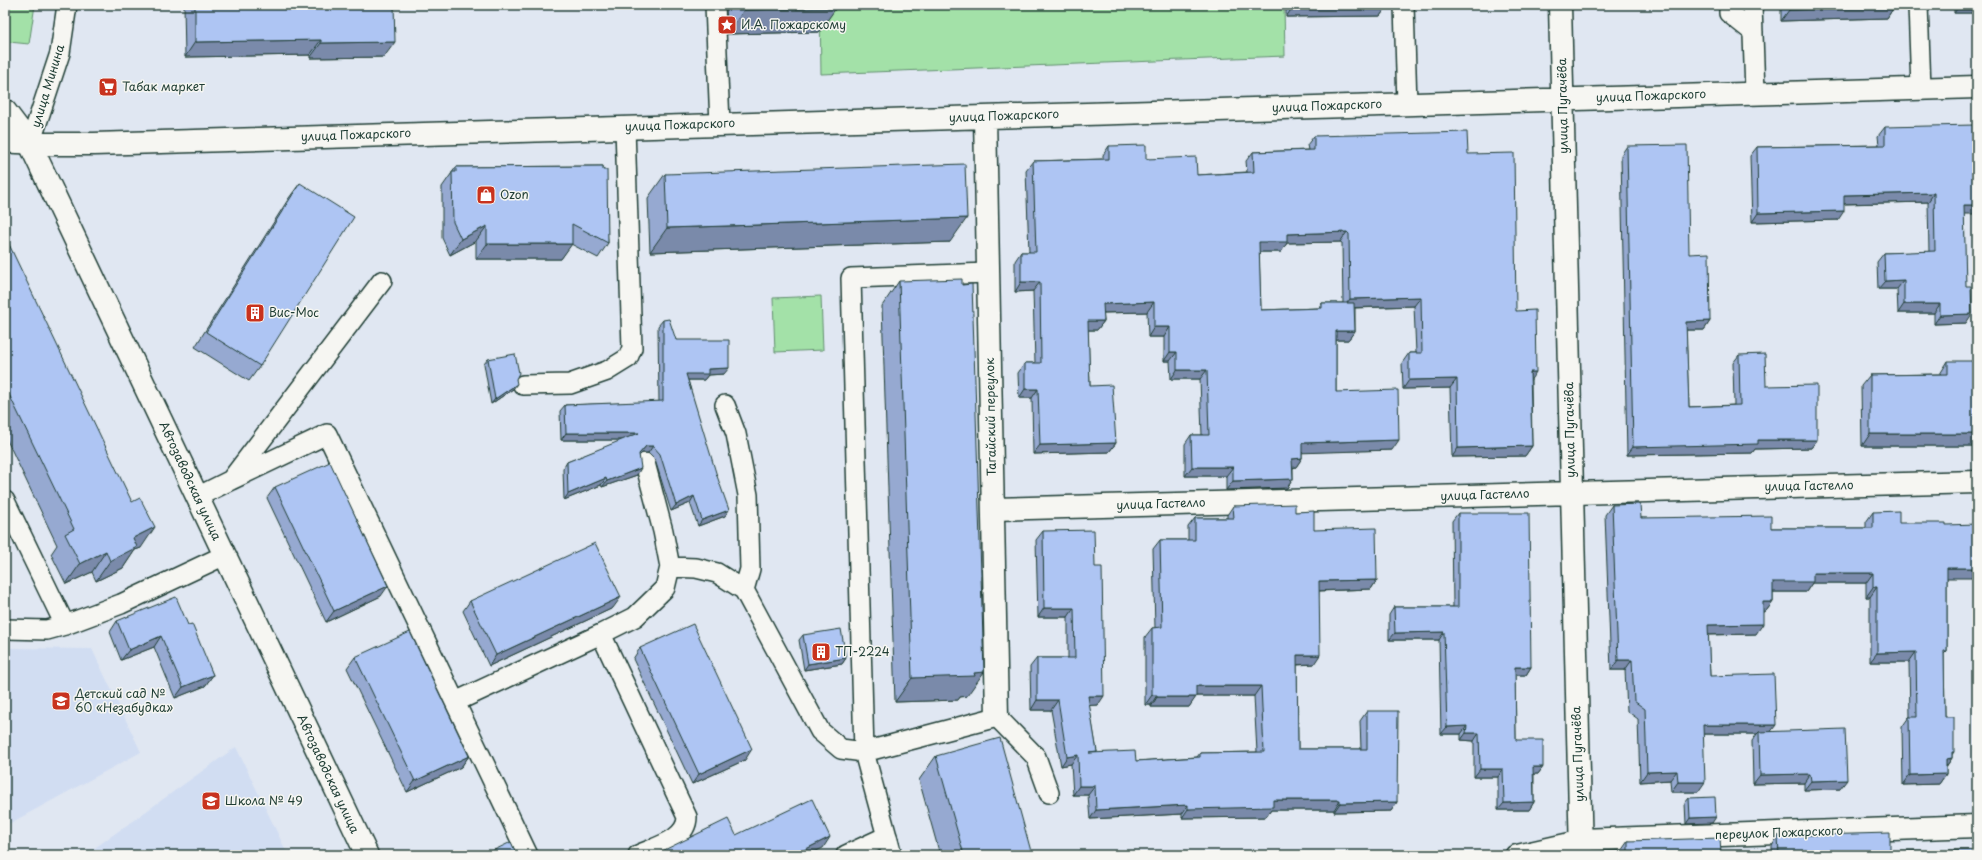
<svg xmlns="http://www.w3.org/2000/svg" width="1982" height="860" viewBox="0 0 1982 860" font-family="'Playpen Sans',sans-serif">
	<rect width="100%" height="100%" fill="#e0e7f2"/>
	<filter id="ink" filterUnits="userSpaceOnUse"><feTurbulence type="fractalNoise" baseFrequency=".025" numOctaves="2"/><feDisplacementMap in="SourceGraphic" scale="8" xChannelSelector="R" yChannelSelector="G"/><feConvolveMatrix kernelMatrix="1 2 1 2 8 2 1 2 1" color-interpolation-filters="sRGB"/></filter>
	<g filter="url(#ink)">
		<path fill="#d1ddf2" d="M5,648l87,1 49,103 -136,74z
			M236,747l52,108h-203z"/>
		<path fill="#a3e1a8" stroke="#618f6e" d="M5,5h30l-6,39 -20,-2 -4,-8z
			M820,5h464l1,51 -464,18z
			M821,296l2,54 -48,2 -2,-54z"/>
		<g fill="none" stroke-linecap="round" stroke-linejoin="round">
			<g stroke="#1f3d34" stroke-width="22">
				<path id="service" d="M715,5l5,119
					M1404,5l3,99
					M1729,5v8l24,19
					M1752,5l3,88
					M1918,5l3,83
					M5,143l25,1 30,-91 7,-48
					M988,273l-137,5 13,474 133,-35 39,40 13,36
					M523,385l47,-1 37,-13 21,-13 4,-10 -7,-221
					M725,405l11,29 12,61 2,74 -6,21 76,141 21,18 23,3 28,103
					M231,480l96,-46 201,421
					M197,497l34,-17 151,-199
					M5,501l60,124
					M670,567l26,1 21,5 27,17
					M5,629l42,1 18,-5 56,-21 104,-49
					M601,634l34,-17 30,-29 5,-21 -7,-36 -18,-68
					M455,702l146,-68 86,183c0,23 -32,30 -49,38
					M846,855l41,-19
					M1515,855l66,-15"/>
			</g>
			<g stroke="#1f3d34" stroke-width="25">
				<path id="minor" d="M1560,5l21,850
					M985,117l12,600
					M30,144h64l1883,-57
					M993,509l984,-27
					M1581,840l396,-14"/>
			</g>
			<g stroke="#1f3d34" stroke-width="25">
				<path id="tertiary" d="M5,111l25,33 337,711"/>
			</g>
			<use href="#service" stroke="#f6f6f2" stroke-width="19"/>
			<use href="#minor" stroke="#f6f6f2" stroke-width="22"/>
			<use href="#tertiary" stroke="#f6f6f2" stroke-width="22"/>
		</g>
		<path fill="#96a9d1" stroke="#1f3d34" fill-rule="evenodd" d="M184,5h210l-10,52 -74,1v-3l-125,2z
			M726,5h110l-17,27 -92,2z
			M1286,5h102l-8,11 -94,1z
			M1781,5h113v2l-7,11 -106,3z
			M1954,5h23v8h-23z
			M1885,127l79,87 2,109 -32,1v-11h-36l-1,-24h-19l-1,-27 7,-9 45,-1 -1,-50 -84,2 -6,16 -86,2 -2,-66 7,-9 122,-2 -1,-9z
			M1314,136l154,18 48,157 15,68 1,67 -7,10 -73,1 -2,-69 -47,1 -1,-26 7,-10h7l-2,-47 -59,2v23l-7,9h-12v52l56,58 -90,2v6l-6,9 -3,1v11l-6,9 -61,2v-14h-41v-32l6,-9h11l-2,-56h-29l-1,-18h-6v-24h-16l-1,-25 -44,1 1,8 -7,9h-9l2,56 26,57 -7,9 -76,2 -1,-56h-13l-1,-25 7,-10h10l-2,-72 -18,1v-31l6,-9h8l-3,-82 7,-9 70,-2v-4l6,-9 88,29 50,-3 -1,-11 7,-9 55,-2 -1,-5zM1340,242l2,1 1,60h-21l-3,5 -58,2 -2,-58h22l6,-9z
			M1627,146l62,108 21,67 -6,9h-18l3,77 45,-2 -1,-42 6,-8 27,31 51,54 -6,8 -56,1 -3,4 -125,2 -6,-300z
			M603,166l5,77 -10,15 -27,-14 -10,15h-85v-18l-26,14 -8,-17v-51l14,-20z
			M665,174l285,68 -300,10 -2,-54z
			M300,183l-40,183 -11,15 -54,-34 94,-149z
			M5,236l136,312 -6,2 -12,18 -27,13 -4,-9 -26,12 -15,-30 6,-9 -52,-109z
			M899,281l68,415 -7,1 -2,3 -63,2 -13,-396z
			M663,320l13,20 48,34 -16,1 -4,5h-16l37,136 -27,10 -8,-23 -19,8 -16,-51 -7,-7h-6l-3,2 -2,20 -35,12 -1,-2 -37,15 -1,-31 4,-7 57,-22h-63l-1,-29 5,-6 94,-3 -1,-76z
			M488,359l28,20 -3,10 -22,15 -7,-40z
			M1948,361l29,85h-115l-1,-60 9,-11 70,-1z
			M275,487l106,109 -55,26 -59,-124z
			M1612,505l29,13 130,10h95v-6l7,-10 26,11 48,55v73l-3,3 1,63 7,38v3l-6,9v7l-7,10 -36,1 -1,-58 7,-10h1l-1,-55h-39v-65h-4v-14h-54l-6,9h-33v10l-7,9 -3,1 -7,22 -48,1 2,41 61,55 69,58 -36,1v-7l-51,1 -1,-43 5,-7h-54l-5,58h-27l-1,-12 -30,2 -2,-63 -11,-8 -2,-41h-14l-6,-155z
			M1233,506l62,6 19,18 63,50 -6,9 -52,2 -5,73 -17,1 1,84h63l-1,-28 7,-10 30,91 -6,9 -57,1v-2h-63l-5,7 -84,1v-4l-92,5 -2,-24h-15l-2,-31 -10,2 -10,-56h-20l-1,-43 7,-9h31v-41h-30l-2,-77 7,-9 52,36 3,138h-9l8,47 -1,1 40,8 61,-4 3,-4 57,-1 -3,-56h-58l-7,11h-38v-2h-6v-68l7,-9h3l-2,-79 7,-9h28v-13l7,-9h32v-3z
			M1458,513l73,154 -5,8h-11l1,65 27,27 -5,7h-4v28l-5,8h-31v-33h-24v-36l-13,-1v-6h-20l-2,-94h-50v-25l5,-8h59l-1,-86z
			M470,601l143,7 -124,58 -26,-55z
			M117,621l71,4 25,50 -8,11 -30,12 -21,-51 -33,13 -11,-28z
			M803,635l43,23 -4,6 -38,6 -5,-30z
			M640,648l105,112 -53,24 -59,-125z
			M355,657l114,99 -8,11 -54,25 -60,-124z
			M936,756l96,99h-92l-21,-75z
			M1689,798l23,25 -26,1 -1,-21z
			M1778,836l112,15 87,4h-205v-9z
			M1628,841l93,12 5,2h-105v-4z"/>
		<path fill="#7a8aaa" stroke="#1f3d34" d="M1294,5h94l-8,11 -94,1z
			M1960,5h17v8h-23z
			M1894,7l-7,11 -106,3 8,-11z
			M836,8l-17,24 -92,2 17,-24z
			M321,40l-11,15 -125,2 10,-15z
			M395,42l-11,15 -74,1 11,-15z
			M1934,193l-6,9 -90,2 6,-9z
			M1964,205h13v9h-19z
			M1844,211l-6,9 -86,2 6,-9z
			M967,218l-17,24 -300,10 17,-24z
			M487,226l-11,15 -26,14 11,-16z
			M1347,232l-7,10 -53,1 -6,9h-29l7,-10 28,-8z
			M487,244h85l-11,15h-85z
			M1904,280l-7,9h-19l7,-8z
			M1021,282h19l-7,9 -18,1z
			M1421,297l-7,9 -71,2 7,-9z
			M1154,302l-7,10 -50,1 6,-9z
			M1904,304h36l-6,9h-36z
			M1972,314l-6,9 -32,1 6,-9z
			M1088,321h16l-7,9h-16z
			M1710,321l-6,9h-24l6,-8z
			M1154,327h16l-6,10h-16z
			M1336,331h19l-7,9h-19z
			M1170,352h7l-7,9h-6z
			M729,368l-5,6 -16,1 -4,5h-22l4,-6 22,-5z
			M1177,370h30l-7,9h-29z
			M1530,372h6l-6,9z
			M1457,379l-7,9 -47,1 6,-9z
			M517,384l-4,5 -22,15 4,-5z
			M1025,389h13l-6,9h-13z
			M566,433h73l-4,7h-74z
			M1870,434h107v12h-115z
			M1399,440l-7,10 -96,3 6,-10z
			M1758,440h59l-6,8 -56,1 -3,4 -125,2 6,-8z
			M1116,443l-7,9 -76,2 7,-9z
			M646,446h7l-5,7h-6l-7,7 4,-6z
			M1532,446l-7,10 -73,1 6,-9z
			M1302,458l-6,9 -10,1 6,-9z
			M1192,467h41l-7,9h-41z
			M641,468l-4,7 -35,12 5,-6z
			M606,478l-5,7 -37,15 4,-6z
			M1293,479l-6,9 -61,2 7,-9z
			M694,496l-4,7 -19,8 5,-6z
			M729,510l-4,6 -27,10 4,-6z
			M155,527l-14,21 -6,2 -12,18 -27,13 14,-20 23,-23z
			M106,551l-14,21 -26,12 14,-20z
			M1947,568h30v10h-37z
			M1813,573h60l-7,10h-54l-6,9h-40l7,-10z
			M1377,580l-6,9 -58,2 6,-10z
			M388,586l-7,10 -55,26 8,-11z
			M1873,587h4l-7,10h-4z
			M621,597l-8,11 -124,58 7,-11z
			M1763,602h10l-7,9 -10,1z
			M1044,608h30l-6,9h-30z
			M1763,624l-7,10 -55,1 7,-10z
			M1444,632l-5,8h-50l6,-7z
			M161,636l-7,11 -33,13 8,-10z
			M1916,652l-7,10h-39l7,-9z
			M1297,655h23l-6,9 -24,1z
			M846,658l-4,6 -38,6 4,-6z
			M1618,660h14l-7,10h-14z
			M1515,667h16l-5,8h-16z
			M984,672l-17,24 -7,1 -2,3 -63,2 17,-24z
			M213,675l-8,11 -30,12 8,-11z
			M1196,686h65l-7,10h-65z
			M1152,695h5l-6,10h-6z
			M1088,696h16l-6,9 -17,1z
			M1157,697h39l-7,10h-38z
			M1037,700h21l-7,10h-20z
			M1703,725h73l-7,9 -10,-2 -2,2h-61z
			M1467,726l-6,8h-20l6,-7z
			M1466,733h13l-5,8 -13,-1z
			M752,749l-7,11 -53,24 7,-10z
			M1952,752h2l-5,7 3,-1 -7,10 1,-9z
			M1078,755l-7,9 -10,2 6,-9z
			M469,756l-8,11 -54,25 8,-11z
			M1533,767h10l-5,7h-10z
			M1480,769h23l-5,8h-24z
			M1677,771l-7,9 -30,2 7,-10z
			M1810,774l-6,9 -51,1 7,-9z
			M1946,774l-7,10 -36,1 7,-10z
			M1847,780l-7,9 -36,1 7,-9z
			M1678,782h27l-7,10h-27z
			M1079,786h16l-7,9h-15z
			M1273,800h67l-6,10h-63l-5,7 -84,1 6,-9z
			M1397,802l-6,9 -57,1 6,-9z
			M1534,802l-5,8h-31l6,-7z
			M1188,805l-6,9 -92,5 6,-9z
			M1716,817l-4,6 -26,1 4,-6z
			M830,837l-7,11 -15,7h-14z"/>
		<path fill="#aec5f3" stroke="#1f3d34" d="M195,5h199l1,37 -74,1v-3l-126,2z
			M744,5h92v3l-92,2z
			M1788,5h106v2l-105,3z
			M1974,125l1,17h2v63h-13l2,81h5l1,28 -32,1v-11h-36v-24l-19,1 -1,-28 51,-2 -1,-58 -90,2v16l-86,2 -1,-66 128,-2v-18z
			M1467,132l1,22 46,-1 2,158 19,-1 1,62h-6l2,74 -74,2 -1,-69 -48,1v-27h13l-1,-56 -71,2 -1,-65 -2,-2 -60,2v8h-28l2,68 61,-2v-5h32l1,28h-19v61l62,-2 1,50 -97,3v15l-10,1 1,20 -60,2v-14h-41l-1,-32h18l-2,-65h-30v-18h-7v-25h-16v-25l-51,2 1,17h-16l2,65 22,-1 4,58 -76,2 -2,-56h-13v-26h16l-1,-81h-19v-30h15l-3,-91 76,-2v-13l37,-1v14l50,-2 1,18 57,-3 -1,-20 61,-2v-14z
			M1687,145l2,109 20,-1 1,68 -24,1 3,85 51,-2 -1,-50 26,-1 1,32 51,-1v55h-59v4l-125,3 -6,-301z
			M965,164l2,54 -300,10 -2,-54z
			M603,166v4h4l1,73 -36,-19v20h-85v-18l-26,13 -8,-17 -1,-50h4v-5z
			M300,183l54,34 -94,149 -54,-34z
			M5,236l127,266 8,-4 15,29 -22,11 4,9 -27,14 -4,-10 -26,13 -15,-30 9,-5 -69,-143z
			M962,279v6l10,-1 12,388 -10,1 1,3 -63,2 -13,-397z
			M669,319l7,21h53v28l-21,1v5h-22l31,102 12,34 -27,10 -8,-24 -18,9 -16,-51 -7,-8h-7l-7,8 2,14 -34,13 -1,-3 -38,16 -1,-32 72,-29h-73l-1,-28 98,-4v-81z
			M515,354l4,19 -3,6 1,5 -22,15 -7,-40z
			M1948,361h29v73h-107v-59l78,-1z
			M330,462l58,124 -54,25 -59,-124z
			M1295,504v8l19,-1v19l62,-2 1,52 -58,1 1,74h-23l1,94h69v-38h31l-1,91 -57,1v-3h-67v7l-85,2v-4l-92,5 -1,-24h-16l-1,-31 -11,2 -9,-57h-21v-42h38l-1,-50h-30l-1,-77 51,-1 1,37h7l2,129h-16l9,56 -8,1 46,-2 1,10 64,-4v-4l64,-1 -3,-66h-65v11h-39v-2h-5v-67l10,-1 -2,-87h35v-22h39l-1,-12z
			M1640,504l1,14 130,-2v12h102v-16l26,-1v12h47v2l31,-1v44h-30v83h-3l1,66h9v35h-2v6l-6,1v15l-36,1 -1,-58h8l-1,-65 -39,1v-66h-4v-14h-60v9h-40v20h-10v22l-55,1 2,51 64,-2 2,51h-73l2,57h-27l-1,-11 -30,1 -2,-63 -11,-8 -2,-41h-14l-6,-155z
			M1458,513h71l2,154h-16l1,73h27v27h-10l1,35 -30,1 -1,-34h-23l-1,-36h-13l1,-7 -20,1 -3,-95 -49,1 -1,-26h64z
			M595,543l26,54 -125,58 -26,-54z
			M176,597l12,28 4,-1 21,51 -30,12 -22,-51 -32,14 -12,-29z
			M693,624l59,125 -53,25 -59,-126z
			M841,629l5,29 -38,6 -5,-29z
			M410,632l59,124 -54,25 -60,-124z
			M1845,729l2,51 -36,1 -1,-7 -50,1 -1,-43z
			M1000,738l32,117h-68l-28,-99z
			M1715,797l1,20 -26,1 -1,-20z
			M812,799l18,38 -36,18h-140l74,-36 8,16z
			M1890,833v18l87,-1v5h-198l-1,-19z
			M1720,838l1,15h5v2h-98v-14z
			M511,842l6,13h-33z"/>
	</g>
	<defs>
		<g id="sight-square" transform="scale(1)"><rect x="-9" y="-9" width="18" height="18" rx="4" fill="#c8321e" stroke="#f6f6f2"/><path d="M0-6L1.8-2.2L6-1.7L2.9 1.2L3.7 5.4L0 3.3L-3.7 5.4L-2.9 1.2L-6-1.7L-1.8-2.2Z" fill="#fff"/></g>
		<g id="supermarket-square" transform="scale(1)"><rect x="-9" y="-9" width="18" height="18" rx="4" fill="#c8321e" stroke="#f6f6f2"/><path d="M-6-5.5h2.5l.6 2H6L4.5 2H-2.5L-4.4-4H-6ZM-1.5 3.2a1.3 1.3 0 1 0 .1 0ZM3 3.2a1.3 1.3 0 1 0 .1 0Z" fill="#fff"/></g>
		<g id="shop-square" transform="scale(1)"><rect x="-9" y="-9" width="18" height="18" rx="4" fill="#c8321e" stroke="#f6f6f2"/><path d="M-5-2.5h2.3a2.7 3.5 0 0 1 5.4 0H5L5.5 6h-11ZM-1.5-2.5h3a1.5 2.3 0 0 0-3 0Z" fill="#fff"/></g>
		<g id="building-square" transform="scale(1)"><rect x="-9" y="-9" width="18" height="18" rx="4" fill="#c8321e" stroke="#f6f6f2"/><path d="M-4-6H4V6H1V3H-1V6H-4ZM-2.5-4.3h1.7v1.8h-1.7ZM.8-4.3h1.7v1.8H.8ZM-2.5-1h1.7V.8h-1.7ZM.8-1h1.7V.8H.8Z" fill="#fff"/></g>
		<g id="school-square" transform="scale(1)"><rect x="-9" y="-9" width="18" height="18" rx="4" fill="#c8321e" stroke="#f6f6f2"/><path d="M0-5L7-2L0 1L-7-2ZM-4 1L0 2.5L4 1V4Q0 6-4 4Z" fill="#fff"/></g>
	</defs>
	<g fill-rule="evenodd">
		<use href="#sight-square" x="727" y="25"/>
		<use href="#supermarket-square" x="108" y="87"/>
		<use href="#shop-square" x="486" y="195"/>
		<use href="#building-square" x="255" y="313"/>
		<use href="#building-square" x="821" y="652"/>
		<use href="#school-square" x="61" y="701"/>
		<use href="#school-square" x="211" y="801"/>
	</g>
	<g text-anchor="middle" stroke-width="3" stroke-linejoin="round" paint-order="stroke">
		<g font-size="12" fill="#1f3d34" stroke="#f6f6f2" text-anchor="start">
			<text x="741" y="29">И.А. Пожарскому</text>
			<text x="122" y="91">Табак маркет</text>
			<text x="500" y="199">Ozon</text>
			<text x="269" y="317">Вис-Мос</text>
			<text x="835" y="656">ТП-2224</text>
			<text x="75" y="698">Детский сад №<tspan x="75" dy="14">60 «Незабудка»</tspan></text>
			<text x="225" y="805">Школа № 49</text>
		</g>
		<g font-size="12" fill="#1f3d34" stroke="#f6f6f2">
			<text transform="translate(48 86) rotate(-73)" y="4">улица Минина</text>
			<text transform="translate(1651 96) rotate(-2)" y="4">улица Пожарского</text>
			<text transform="translate(1327 106) rotate(-2)" y="4">улица Пожарского</text>
			<text transform="translate(1563 106) rotate(-91)" y="4">улица Пугачёва</text>
			<text transform="translate(1004 116) rotate(-2)" y="4">улица Пожарского</text>
			<text transform="translate(680 125) rotate(-2)" y="4">улица Пожарского</text>
			<text transform="translate(356 135) rotate(-2)" y="4">улица Пожарского</text>
			<text transform="translate(991 417) rotate(-91)" y="4">Тагайский переулок</text>
			<text transform="translate(1570 430) rotate(-91)" y="4">улица Пугачёва</text>
			<text transform="translate(190 481) rotate(65)" y="4">Автозаводская улица</text>
			<text transform="translate(1809 486) rotate(-1)" y="4">улица Гастелло</text>
			<text transform="translate(1485 495) rotate(-2)" y="4">улица Гастелло</text>
			<text transform="translate(1161 504) rotate(-2)" y="4">улица Гастелло</text>
			<text transform="translate(1578 754) rotate(-92)" y="4">улица Пугачёва</text>
			<text transform="translate(328 774) rotate(65)" y="4">Автозаводская улица</text>
			<text transform="translate(1779 833) rotate(-2)" y="4">переулок Пожарского</text>
		</g>
	</g>
	<rect width="1982" height="860" fill="none" stroke="#f6f6f2" stroke-width="20"/>
	<rect x="10" y="10" width="1962" height="840" fill="none" stroke="#1f3d34" stroke-width="1.5" filter="url(#ink)"/>
</svg>
